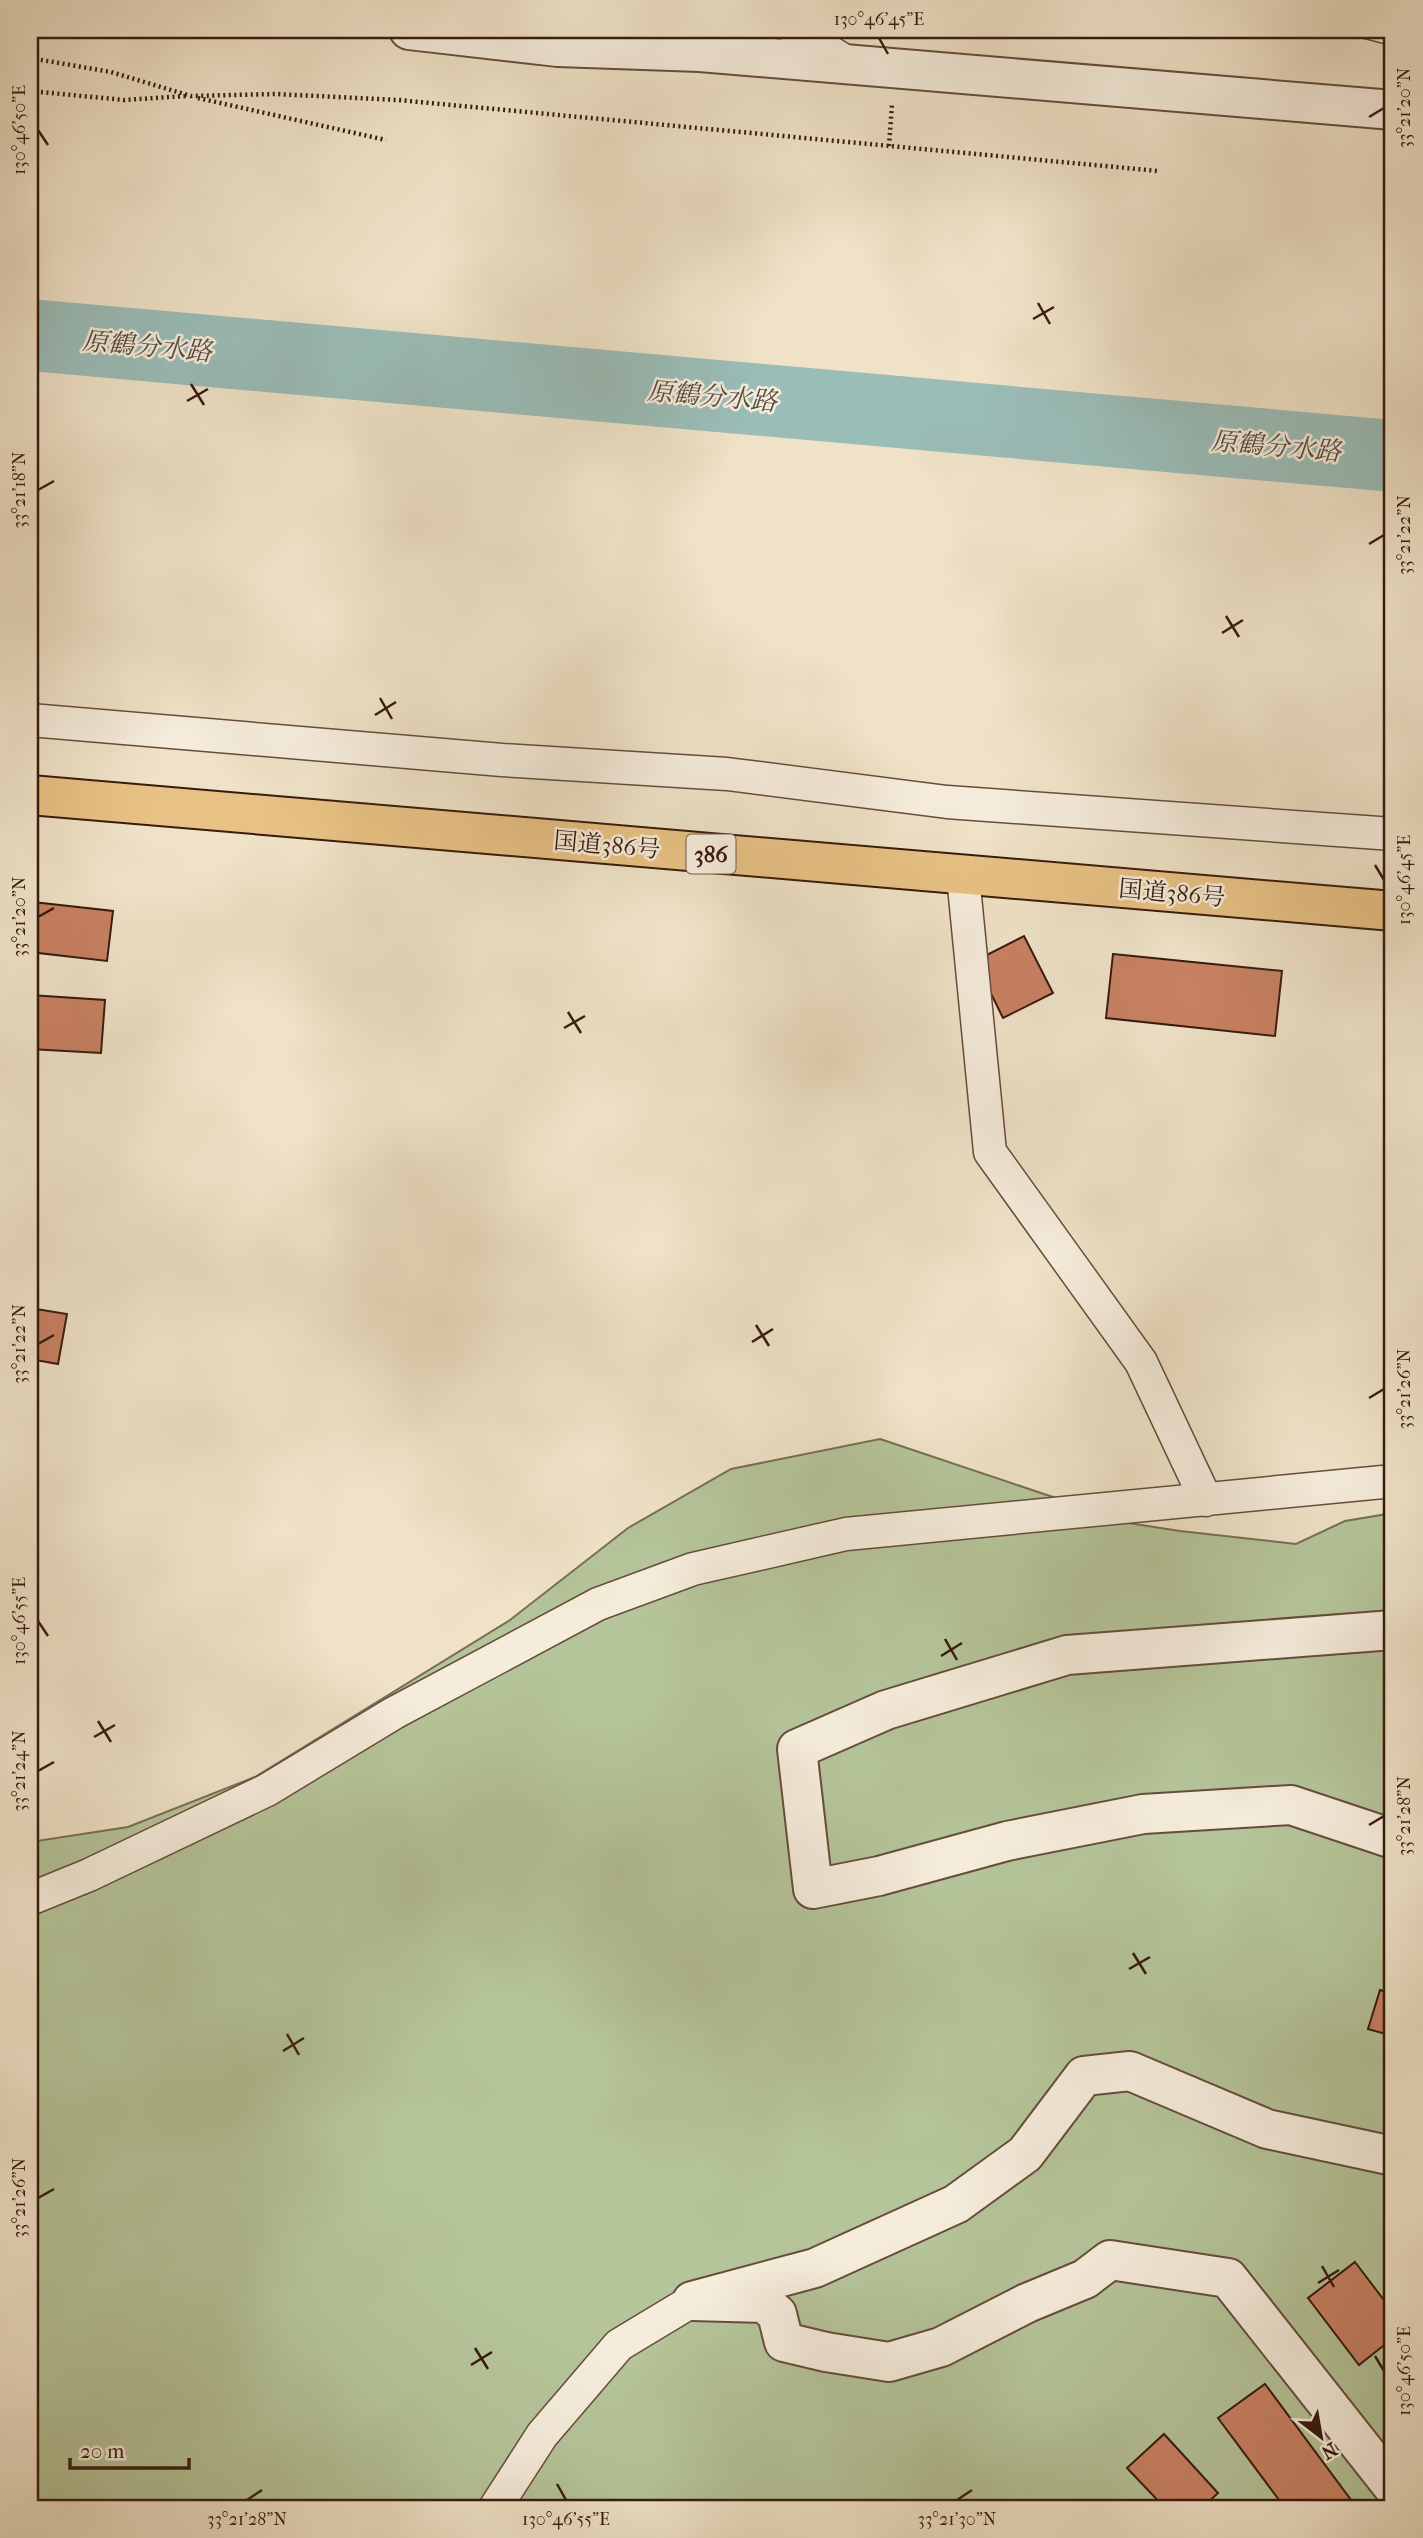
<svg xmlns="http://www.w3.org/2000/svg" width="1423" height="2538" viewBox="0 0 1423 2538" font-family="'IM FELL French Canon','Noto Serif JP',serif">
	<rect width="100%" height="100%" fill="#efe2c7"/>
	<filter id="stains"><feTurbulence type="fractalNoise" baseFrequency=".00286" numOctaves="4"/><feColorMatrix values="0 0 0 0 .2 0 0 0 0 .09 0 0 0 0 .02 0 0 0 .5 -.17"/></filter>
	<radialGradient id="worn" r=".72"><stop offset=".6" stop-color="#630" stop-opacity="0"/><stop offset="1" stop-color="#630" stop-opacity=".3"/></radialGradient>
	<path fill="#b5c499" stroke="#766f54" stroke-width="2" d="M880,1439l182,61 60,22 58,9 116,13 49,-23 48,-8v995h-1363v-666l98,-15 127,-50 255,-157 118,-92 103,-59z"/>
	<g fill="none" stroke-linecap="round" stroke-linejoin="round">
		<path stroke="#9abdb8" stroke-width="72" d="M30,335l1363,121"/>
	</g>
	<path fill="#c88163" stroke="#381a0e" stroke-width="2" d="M33,902l80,9 -6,50 -77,-9z
		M1024,936l29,57 -50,25 -28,-57z
		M1113,954l169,17 -7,65 -169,-18z
		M30,995l75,5 -4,53 -71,-4z
		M30,1308l37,6 -9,50 -28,-5z
		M1380,1990l13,4v42l-25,-7z
		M1355,2262l38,50v26l-34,27 -51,-67z
		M1265,2384l92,124h-72l-67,-90z
		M1164,2434l54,59 -16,15h-37l-38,-40z"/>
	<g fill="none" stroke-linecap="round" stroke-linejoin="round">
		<g stroke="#664c3c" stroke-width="19">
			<path id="service" d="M1366,30l27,7"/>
		</g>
		<g stroke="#664c3c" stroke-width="35">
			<path id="minor" d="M794,30l57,35
				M30,720l472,40 225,14 220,28 446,32
				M963,876l27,276 151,210 65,138
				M30,1899l59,-24 178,-85 127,-77 204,-109 95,-35 153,-35 547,-53
				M495,2508l47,-73 77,-90 73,-44"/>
		</g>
		<g stroke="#664c3c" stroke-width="42">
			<path id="tertiary" d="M409,30l149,17 142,5 693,58
				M1393,1630l-326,25 -181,55 -89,39 16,140 66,-13 128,-35 136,-27 148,-9 102,34
				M1393,2156l-126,-27 -137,-58 -46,5 -59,78 -69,50 -141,64 -123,33 72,2 13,11 7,28 42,10 63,10 52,-15 86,-44 58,-24 25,-19 118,18 165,209"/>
		</g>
		<g stroke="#381a0e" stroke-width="42">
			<path id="trunk" d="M30,795l1363,116"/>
		</g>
		<path stroke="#381a0e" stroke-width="4.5" stroke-dasharray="2 3.5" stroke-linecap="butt" d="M30,58l81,14 80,24 85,-2 122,6 760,71
			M30,91l94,9 62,-4
			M198,98l188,42
			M889,146l3,-41"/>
		<use href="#service" stroke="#f5ecdb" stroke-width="16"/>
		<use href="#minor" stroke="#f5ecdb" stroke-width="32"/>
		<use href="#tertiary" stroke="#f5ecdb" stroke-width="38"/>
		<use href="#trunk" stroke="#e8c184" stroke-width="38"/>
	</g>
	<path fill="none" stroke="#381a0e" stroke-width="2.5" d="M879,38l9,16M1369,117l15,-9M38,130l10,15M1038,303l12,21M1033,319l21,-12M191,384l13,21M187,401l21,-12M38,490l16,-9M1369,544l15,-9M1226,616l13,21M1222,633l21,-13M380,698l12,21M375,715l21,-13M1375,865l9,15M38,917l16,-9M568,1012l13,21M564,1028l21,-12M756,1325l13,21M752,1342l21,-13M38,1344l16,-9M1369,1398l15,-9M38,1621l10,15M945,1639l12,21M941,1656l21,-13M98,1721l13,21M94,1737l21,-12M38,1771l16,-9M1369,1825l15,-9M1133,1953l13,21M1129,1969l21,-12M287,2034l12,21M283,2051l21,-13M38,2198l16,-9M1322,2266l12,21M1318,2283l21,-13M475,2348l13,21M1375,2356l9,15M471,2365l21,-13M557,2484l9,16M247,2500l15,-10M957,2500l15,-10"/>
	<g text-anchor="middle" stroke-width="5" stroke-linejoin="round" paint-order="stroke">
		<rect fill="#f5ecdb" stroke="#71594c" stroke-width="2" x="686.5" y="834.5" width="49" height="39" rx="5"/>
		<g font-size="23" font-weight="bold" fill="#381a0e">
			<text x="711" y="862">386</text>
		</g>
		<g font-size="24" fill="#381a0e" stroke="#f5ecdb">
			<text transform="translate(607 845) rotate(5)" y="8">国道386号</text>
			<text transform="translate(1172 893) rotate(5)" y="8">国道386号</text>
		</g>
		<g font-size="26" font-style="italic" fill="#554b41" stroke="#f5ecdb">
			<text transform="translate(147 346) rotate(5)" y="9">原鶴分水路</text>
			<text transform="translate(712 396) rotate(5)" y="9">原鶴分水路</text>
			<text transform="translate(1276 446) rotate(5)" y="9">原鶴分水路</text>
		</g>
	</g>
	<rect width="1423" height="2538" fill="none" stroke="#efe2c7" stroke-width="77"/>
	<g transform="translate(1321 2437) rotate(149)" stroke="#f5ecdb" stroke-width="5" paint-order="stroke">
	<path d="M0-5L12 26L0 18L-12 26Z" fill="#381a0e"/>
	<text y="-10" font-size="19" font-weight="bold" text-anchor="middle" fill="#381a0e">N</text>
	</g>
	<path d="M70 2458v10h119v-10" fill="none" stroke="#381a0e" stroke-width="3.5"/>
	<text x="80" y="2458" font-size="21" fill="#381a0e" stroke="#f5ecdb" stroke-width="5" paint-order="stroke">20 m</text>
	<rect x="38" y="38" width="1346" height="2462" fill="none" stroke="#381a0e" stroke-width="2.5"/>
	<g font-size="18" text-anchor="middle" fill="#381a0e">
		<text x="879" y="25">130°46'45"E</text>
		<text transform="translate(1404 108) rotate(-90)" y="6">33°21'20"N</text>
		<text transform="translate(19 130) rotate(-90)" y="6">130°46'50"E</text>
		<text transform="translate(19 490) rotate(-90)" y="6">33°21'18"N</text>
		<text transform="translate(1404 535) rotate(-90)" y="6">33°21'22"N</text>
		<text transform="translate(1404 880) rotate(-90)" y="6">130°46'45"E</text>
		<text transform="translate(19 917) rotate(-90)" y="6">33°21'20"N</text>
		<text transform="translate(19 1344) rotate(-90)" y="6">33°21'22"N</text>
		<text transform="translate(1404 1389) rotate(-90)" y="6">33°21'26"N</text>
		<text transform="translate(19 1621) rotate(-90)" y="6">130°46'55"E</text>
		<text transform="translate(19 1771) rotate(-90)" y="6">33°21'24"N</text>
		<text transform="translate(1404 1816) rotate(-90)" y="6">33°21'28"N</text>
		<text transform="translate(19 2198) rotate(-90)" y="6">33°21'26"N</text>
		<text transform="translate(1404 2371) rotate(-90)" y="6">130°46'50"E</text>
		<text x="247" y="2525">33°21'28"N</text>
		<text x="566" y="2525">130°46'55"E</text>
		<text x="957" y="2525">33°21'30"N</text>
	</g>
	<rect width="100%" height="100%" filter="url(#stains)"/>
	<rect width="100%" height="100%" fill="url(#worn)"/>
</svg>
